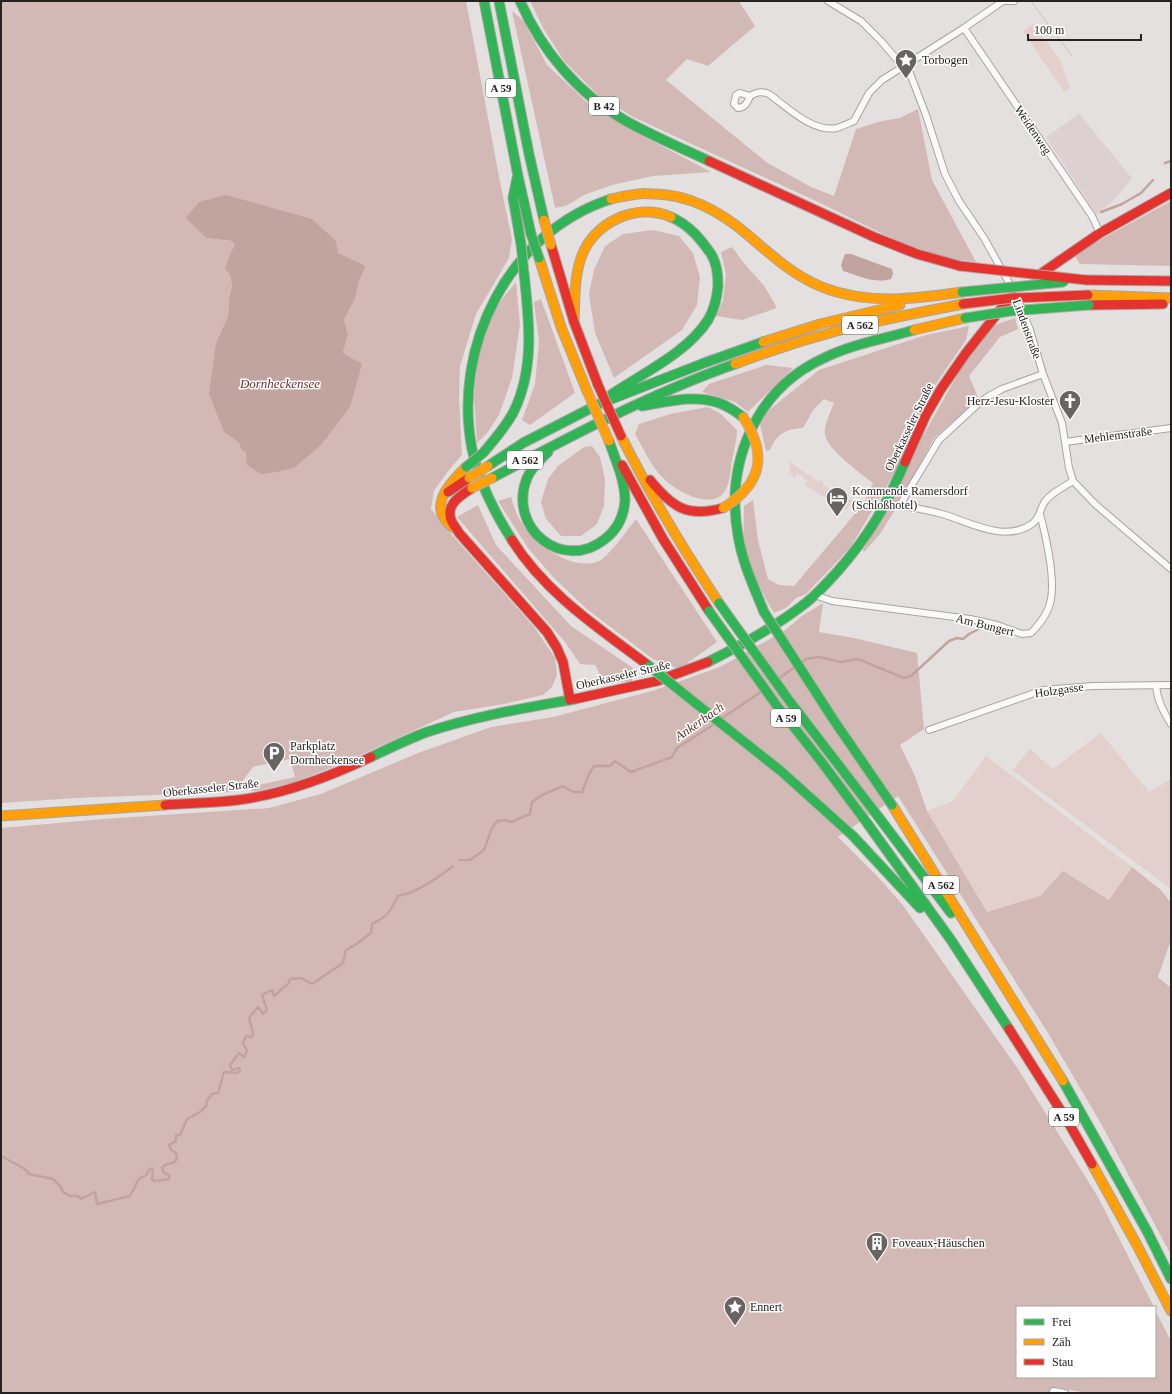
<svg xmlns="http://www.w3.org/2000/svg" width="1172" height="1394" viewBox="0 0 1172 1394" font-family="'Times New Roman',serif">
	<rect width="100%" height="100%" fill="#e5e0e0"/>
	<path fill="#dcd1d0" d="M1079,114l53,64 -19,23 -17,13 -50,-77z"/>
	<path fill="#e3d0cd" d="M1033,24l27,36 10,28 -6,4 -41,-61z
		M788,461l31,21 2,-2 2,2 -1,2 26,16h4l1,5 -5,1 -1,4 -17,-12 -2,2 -23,-15 2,-4 -4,-3v-2l-6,-2 -2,4 -6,-6 2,-3z
		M1101,733l48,59 22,-13v110l-159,-119 18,-21 23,20z
		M986,756l146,111 -23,33 -46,-29 -23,25 -53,17 -60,-102 26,-10z"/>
	<path fill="#d3b9b5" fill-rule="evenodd" d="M1,1h465l35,186 11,52 -3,19 -33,56 -16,52 -1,32 3,57 -14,16 -14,20 -3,18 21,26 82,92 21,31 2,17 -5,12 -9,8 -39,9 -50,8 -113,52 -47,18 -36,9h-7l-1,-4 45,-10 -5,-18 -37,8 -19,25 -157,6 -76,5zM206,238l130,3 1,12 29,13 -7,15 -4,18 -11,21 4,14 -5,19 7,54 -14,17 -42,44 -53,-19 -2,-6 -15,-11 -8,-89 12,-27 1,-18 3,-12 -2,-11v-21l6,-9 -4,-4z
		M530,1h209l16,25 -47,40 -21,-7 -21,21 100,82 45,25 23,9 22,-67 26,-8 18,-3 18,-9 14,71 44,82 -25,-3 -48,-15 -87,-43 -183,-84 -35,-22 -34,-34 -21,-33z
		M512,11l11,9 24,45 45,42 40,23 79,42 -58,4 -41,9 -28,10 -18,11 -11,2z
		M1171,201v65l-91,-2 -6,-10z
		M653,230l26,6 14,17 7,24 -3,28 -15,25 -68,48 -19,-45 -6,-39 5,-24 11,-24 18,-12z
		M732,247l11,15 22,25 12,21 -35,12 -26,-4 7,-16 3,-26 -5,-22z
		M516,282l4,42 -8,54 -13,37 -11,17 -11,11 -3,-48 6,-55 14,-31z
		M541,299l34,94 -45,32 -8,-5 13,-36 4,-42 -5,-40z
		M1015,318l3,11 -18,8 -31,39 10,24 -44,37 -37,68 -18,29 -16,18 -1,-2 14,-23 42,-84 41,-73 32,-44z
		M969,326l-3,14 -33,48 -35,79 -48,81 -44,46 -10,4 -10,10 -12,5c-14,-23 -27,-49 -30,-76 -1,-10 0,-21 0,-31l9,-6 5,40 10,39 11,6 15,1 70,-83 9,-20c-13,-10 -45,-33 -48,-48 -2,-9 6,-24 9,-32l-10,-4 -10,10 -11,19c-18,1 -26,6 -33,22l-4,1 -6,-27 9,-14 50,-40 107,-35z
		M766,365l27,3 -45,44 -13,-10 -33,-10 7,-8z
		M708,407l13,7 16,16c0,10 -3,20 -5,30 -3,24 -4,46 -35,38 -11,-3 -23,-10 -32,-18 -13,-12 -21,-30 -30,-46l4,-10 31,-10z
		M592,446l8,11 5,22 -1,27 -7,18 -16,12h-20l-15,-17 -5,-17 7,-23 10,-13 26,-19z
		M511,497c3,10 6,19 12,28 14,21 51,47 76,36 9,-4 30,-33 37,-42l81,123 -38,27 -26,-10 -65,-49 -35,-33 -25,-29 -30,-47z
		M478,505l18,40 75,81 62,42 -1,14 -29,-1 -8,-16 -15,-1 -15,-22 -108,-125z
		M823,603l-4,29 35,6 63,15 7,76 -24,16 15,31 12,35 60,101 53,-16 23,-25 46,29 23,-33 29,23 10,13v37l-13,37 13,11v267l-67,-126 -56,-96 -150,-237 -60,41 38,38 26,29 116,165 80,128 56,110h-137v70h138v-67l16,31v52h-82l-25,-4 -2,4h-1061v-565l102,-9 166,-11 52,-14 97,-41 73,-26 62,-10 99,-26 68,-24 64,-36 18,-15z"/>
	<path fill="#c2a49e" d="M226,195l86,24 24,22 2,12 28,13 -7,15 -4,18 -11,21 4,14 -5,19 19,11 -12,43 -29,38 -27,23 -18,4 -15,2 -14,-9 -1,-12 -5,-4 -2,-6 -15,-11 -15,-38 7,-51 12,-27 1,-18 3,-12 -2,-11 -5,-7 5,-14 5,-9 -3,-4 -26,-3 -20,-20 13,-16z
		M845,254h6l41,15 1,5 -2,5c-17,5 -31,-3 -48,-8l-2,-6z"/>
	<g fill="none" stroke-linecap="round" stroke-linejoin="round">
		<path stroke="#c2a49e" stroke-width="2.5" d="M1165,163l6,-2
			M1101,212l21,-8 19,-11 12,-13
			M800,664l6,-5 13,-2 22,5 17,-3 46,19 7,-2 38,-35 8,-3 6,1 6,-5 10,-5
			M777,680l19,-14
			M721,719l41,-28
			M460,860h10l14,-10 8,-22 5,-7 9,-1 5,2 19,-8 2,-12 10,-7 21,-9c7,5 11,7 19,6l7,-18 5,-8h16l5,-5 16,11 41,-15 5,-9 39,-25
			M1,1156l24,13 4,5 24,5 8,8 2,5 7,4h8l3,3 14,-7 2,12 33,-8 9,-17 7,-4 3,-5 3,-2 1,3 -1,8 2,2 15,-2v-4l-5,-2 -2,-6 5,-3 6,-1 4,-4 -1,-6 -5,-3 -2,-5 7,-4v-6h4l7,-16 13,-7 7,-7 -1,-3 6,-8 6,-1 6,-21 13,1 3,-2 -1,-3 -7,2 -2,-5 9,-12 5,4 3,-6 -4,-8 3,-7 6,1 1,-4 -4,-15 9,-11 5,7 4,-4 -5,-15 10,-5 2,6 15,-13 1,-4 11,-1 11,6 31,-21 3,-13 9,-5 16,-12 1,-9c16,-8 18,-12 26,-28 19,-3 41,-19 55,-30"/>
		<g stroke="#a7a4a3" stroke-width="8">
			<path id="street" d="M828,1l33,20 20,20 18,21 10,9 17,44 19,59 14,27 25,37 28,50
				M964,28l128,188 8,17
				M750,96c-3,7 -4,11 -12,12l-4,-4 2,-9 4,-2 10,3c7,-4 11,-5 19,-2 18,13 44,39 68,34 6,-2 12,-5 17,-7l15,-28 13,-13 82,-52 39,-27h11
				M1016,296l14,34 13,44 19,49 7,45 4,13 22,23 76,65
				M1043,374l-41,15 -13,7 -10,7 -40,37 -39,65c14,3 28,5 42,9 28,8 62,29 90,10 9,-7 7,-13 12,-21 5,-9 20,-16 29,-22
				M1065,442l106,-14
				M815,595l17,6 138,18 27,6 25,9 9,-1c9,-9 18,-20 20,-34 4,-23 -5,-62 -11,-85
				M1156,685c1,15 7,26 15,39
				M929,730l114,-40 50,-4 78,-1
				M1053,1391l12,2"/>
		</g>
		<g stroke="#a7a4a3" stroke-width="11">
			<path id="fast" d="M484,1l34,175 13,58
				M499,1l30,153 15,66
				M520,1c22,50 58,93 106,120 27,15 55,27 83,40
				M517,178l-4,20 8,46
				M612,394c31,-21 75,-41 96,-74 6,-10 9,-23 10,-34 0,-11 -1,-23 -7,-32 -11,-16 -22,-29 -40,-37
				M642,406c25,-4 53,-12 77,-3 9,3 16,8 24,14
				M548,452c-7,7 -17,16 -21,26 -20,50 36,95 78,61 13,-10 19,-23 20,-39 0,-20 -10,-41 -16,-59
				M483,453c11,-13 23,-26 31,-42 21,-43 15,-92 10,-138
				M488,466l35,-23 76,-39 105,-41 59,-21
				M492,478c79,-42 158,-84 243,-114
				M512,540c-18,-28 -33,-58 -40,-91 -20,-103 37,-217 139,-250
				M764,612c-10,-25 -22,-50 -26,-77 -13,-73 18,-146 86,-177 28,-14 60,-19 90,-28
				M708,662c34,-17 69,-36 99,-60 11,-9 20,-19 30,-30 32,-36 49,-66 68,-110
				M371,757c19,-9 37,-18 56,-25 48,-16 98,-24 148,-33
				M877,815l74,98
				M867,823l84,117 58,89
				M853,836l67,72
				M1063,1081l84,150 24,48"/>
		</g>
		<g stroke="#a7a4a3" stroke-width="11">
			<path id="slow" d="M611,199c9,-2 18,-4 27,-5 5,-1 12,0 18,0 35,1 65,18 92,41 23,20 45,40 74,52 45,18 93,12 140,5
				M539,258l22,69 26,64
				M1088,295l83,3
				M574,322c1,-21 0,-44 7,-64 12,-36 56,-56 90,-41
				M914,330l51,-12
				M763,342l57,-18 80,-19
				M735,364c34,-13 68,-24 102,-33 42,-11 84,-19 126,-27
				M621,436c29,58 62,113 98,167
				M454,528c-28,-20 -6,-43 12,-61
				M892,805l171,276
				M1,816l164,-11
				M1092,1164l46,83 33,64"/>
		</g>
		<g stroke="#a7a4a3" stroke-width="11">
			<path id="jam" d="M709,161l165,76 43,17 43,12
				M551,245l23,77 24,63
				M1036,277l64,-44 71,-40
				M1086,280l85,1
				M1089,305l74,-1
				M905,462l21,-47 15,-26 25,-36 46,-58
				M622,465l41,74 46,72
				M650,480c22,27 37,38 73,28
				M472,488c-12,8 -28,17 -20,34 2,4 5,7 7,11l88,99 10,16 6,14 7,38
				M448,492l21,-14
				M512,540c33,53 88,89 137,126
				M575,699l82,-18 51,-19
				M165,805c24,-2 49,-2 73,-5 47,-6 91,-23 133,-43
				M1009,1029l59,93 24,42"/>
		</g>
		<use href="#street" stroke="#fbfafa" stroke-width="6"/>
		<use href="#fast" stroke="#30b455" stroke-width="9"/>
		<use href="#slow" stroke="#ff9f0a" stroke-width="9"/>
		<use href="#jam" stroke="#e5322d" stroke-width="9"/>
		<path stroke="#c6c5c5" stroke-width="1" d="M1031,1l41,55"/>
		<g stroke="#b9aba8" stroke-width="11" stroke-linecap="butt">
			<path id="fast-bridge" d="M531,234l8,24
				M521,244l3,29
				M962,292l102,-10
				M965,318l46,-7 78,-6
				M466,467l17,-14
				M719,603l69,96 89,116
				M709,611l68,95 43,54 47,63
				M764,612l69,107 59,86
				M649,666l133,106 71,64"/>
		</g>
		<g stroke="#b9aba8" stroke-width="11" stroke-linecap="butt">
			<path id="slow-bridge" d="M544,220l7,25
				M587,391l22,50
				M469,478l19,-12
				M472,488l20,-10
				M723,508c39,-24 45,-53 20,-91"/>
		</g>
		<g stroke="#b9aba8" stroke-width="11" stroke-linecap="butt">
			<path id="jam-bridge" d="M960,266l126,14
				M963,304l50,-6 75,-3
				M598,385l23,51"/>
		</g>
		<use href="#fast-bridge" stroke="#30b455" stroke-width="9"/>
		<use href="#slow-bridge" stroke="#ff9f0a" stroke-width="9"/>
		<use href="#jam-bridge" stroke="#e5322d" stroke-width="9"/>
	</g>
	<defs>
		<g id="sight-pin" transform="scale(1.15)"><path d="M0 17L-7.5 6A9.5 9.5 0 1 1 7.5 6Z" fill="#686464" stroke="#fff"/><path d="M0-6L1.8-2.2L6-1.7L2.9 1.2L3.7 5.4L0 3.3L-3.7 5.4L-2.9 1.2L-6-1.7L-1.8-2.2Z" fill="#fff"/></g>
		<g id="church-pin" transform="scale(1.15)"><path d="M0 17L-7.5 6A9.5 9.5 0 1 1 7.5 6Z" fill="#686464" stroke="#fff"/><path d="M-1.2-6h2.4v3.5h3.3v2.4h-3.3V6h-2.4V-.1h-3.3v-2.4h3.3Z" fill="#fff"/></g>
		<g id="hotel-pin" transform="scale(1.15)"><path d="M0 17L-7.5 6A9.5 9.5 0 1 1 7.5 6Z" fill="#686464" stroke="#fff"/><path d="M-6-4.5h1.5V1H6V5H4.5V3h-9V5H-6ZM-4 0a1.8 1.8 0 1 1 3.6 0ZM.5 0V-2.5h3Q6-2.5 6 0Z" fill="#fff"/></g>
		<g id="parking-pin" transform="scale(1.15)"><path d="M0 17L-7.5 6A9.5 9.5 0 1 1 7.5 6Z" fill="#686464" stroke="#fff"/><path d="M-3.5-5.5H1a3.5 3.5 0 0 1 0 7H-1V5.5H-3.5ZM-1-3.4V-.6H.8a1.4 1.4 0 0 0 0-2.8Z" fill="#fff"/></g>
		<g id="building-pin" transform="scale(1.15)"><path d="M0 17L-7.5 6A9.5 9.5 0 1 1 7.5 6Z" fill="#686464" stroke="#fff"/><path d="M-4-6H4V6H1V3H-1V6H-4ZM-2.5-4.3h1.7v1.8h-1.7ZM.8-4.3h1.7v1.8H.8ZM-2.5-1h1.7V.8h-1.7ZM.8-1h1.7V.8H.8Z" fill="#fff"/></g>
	</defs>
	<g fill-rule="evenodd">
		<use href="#sight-pin" x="906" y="60"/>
		<use href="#church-pin" x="1070" y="401"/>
		<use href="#hotel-pin" x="837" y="498"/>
		<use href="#parking-pin" x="274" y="753"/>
		<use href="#building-pin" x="877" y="1243"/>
		<use href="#sight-pin" x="735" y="1307"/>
	</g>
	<g text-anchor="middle" stroke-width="3" stroke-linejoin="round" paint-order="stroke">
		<g fill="#fff" stroke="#666464" stroke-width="1">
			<rect x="486" y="79" width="30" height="18" rx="3"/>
			<rect x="589" y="97" width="30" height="18" rx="3"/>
			<rect x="842" y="316" width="36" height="18" rx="3"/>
			<rect x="507" y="451" width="36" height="18" rx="3"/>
			<rect x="771" y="709" width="30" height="18" rx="3"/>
			<rect x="923" y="876" width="36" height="18" rx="3"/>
			<rect x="1049" y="1108" width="30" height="18" rx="3"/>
		</g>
		<g font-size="11" font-weight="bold" fill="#252221">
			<text x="501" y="92">A 59</text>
			<text x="604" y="110">B 42</text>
			<text x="860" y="329">A 562</text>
			<text x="525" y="464">A 562</text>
			<text x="786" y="722">A 59</text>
			<text x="941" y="889">A 562</text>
			<text x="1064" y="1121">A 59</text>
		</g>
		<g font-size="12" fill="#252221" stroke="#fff" text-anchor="start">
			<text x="922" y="64">Torbogen</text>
			<text x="1054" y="405" text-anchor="end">Herz-Jesu-Kloster</text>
			<text x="852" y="495">Kommende Ramersdorf<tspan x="852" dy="14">(Schloßhotel)</tspan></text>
			<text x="290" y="750">Parkplatz<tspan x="290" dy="14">Dornheckensee</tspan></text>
			<text x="892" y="1247">Foveaux-Häuschen</text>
			<text x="750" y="1311">Ennert</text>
		</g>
		<g font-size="12" fill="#252221" stroke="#fff">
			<text transform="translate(1033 130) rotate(56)" y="4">Weidenweg</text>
			<text transform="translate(1027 329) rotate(70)" y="4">Lindenstraße</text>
			<text transform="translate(909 427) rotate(-64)" y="4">Oberkasseler Straße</text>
			<text transform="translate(1118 435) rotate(-7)" y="4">Mehlemstraße</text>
			<text transform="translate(985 625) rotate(14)" y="4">Am Bungert</text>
			<text transform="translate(623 675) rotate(-13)" y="4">Oberkasseler Straße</text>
			<text transform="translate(1059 690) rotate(-8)" y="4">Holzgasse</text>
			<text transform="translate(211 788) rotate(-6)" y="4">Oberkasseler Straße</text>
		</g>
		<g font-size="13" font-style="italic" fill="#683027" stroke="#fff">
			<text x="280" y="388">Dornheckensee</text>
			<text transform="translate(699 721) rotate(-35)" y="5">Ankerbach</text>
		</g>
	</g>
	<rect width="1172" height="1394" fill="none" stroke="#252221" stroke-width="4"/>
	<rect x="1016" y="1306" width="140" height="72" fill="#ffffff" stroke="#a8a7a6"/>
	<rect x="1024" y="1319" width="20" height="6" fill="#30b455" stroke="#a8a7a6"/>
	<text x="1052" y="1326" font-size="12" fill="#252221">Frei</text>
	<rect x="1024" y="1339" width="20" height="6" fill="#ff9f0a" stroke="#a8a7a6"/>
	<text x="1052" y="1346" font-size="12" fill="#252221">Zäh</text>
	<rect x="1024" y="1359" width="20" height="6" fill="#e5322d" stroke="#a8a7a6"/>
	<text x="1052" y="1366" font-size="12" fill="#252221">Stau</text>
	<path d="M1028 34v6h113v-6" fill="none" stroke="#252221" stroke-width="2"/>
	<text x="1034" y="34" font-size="12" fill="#252221" stroke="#ffffff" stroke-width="3" paint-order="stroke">100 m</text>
</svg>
